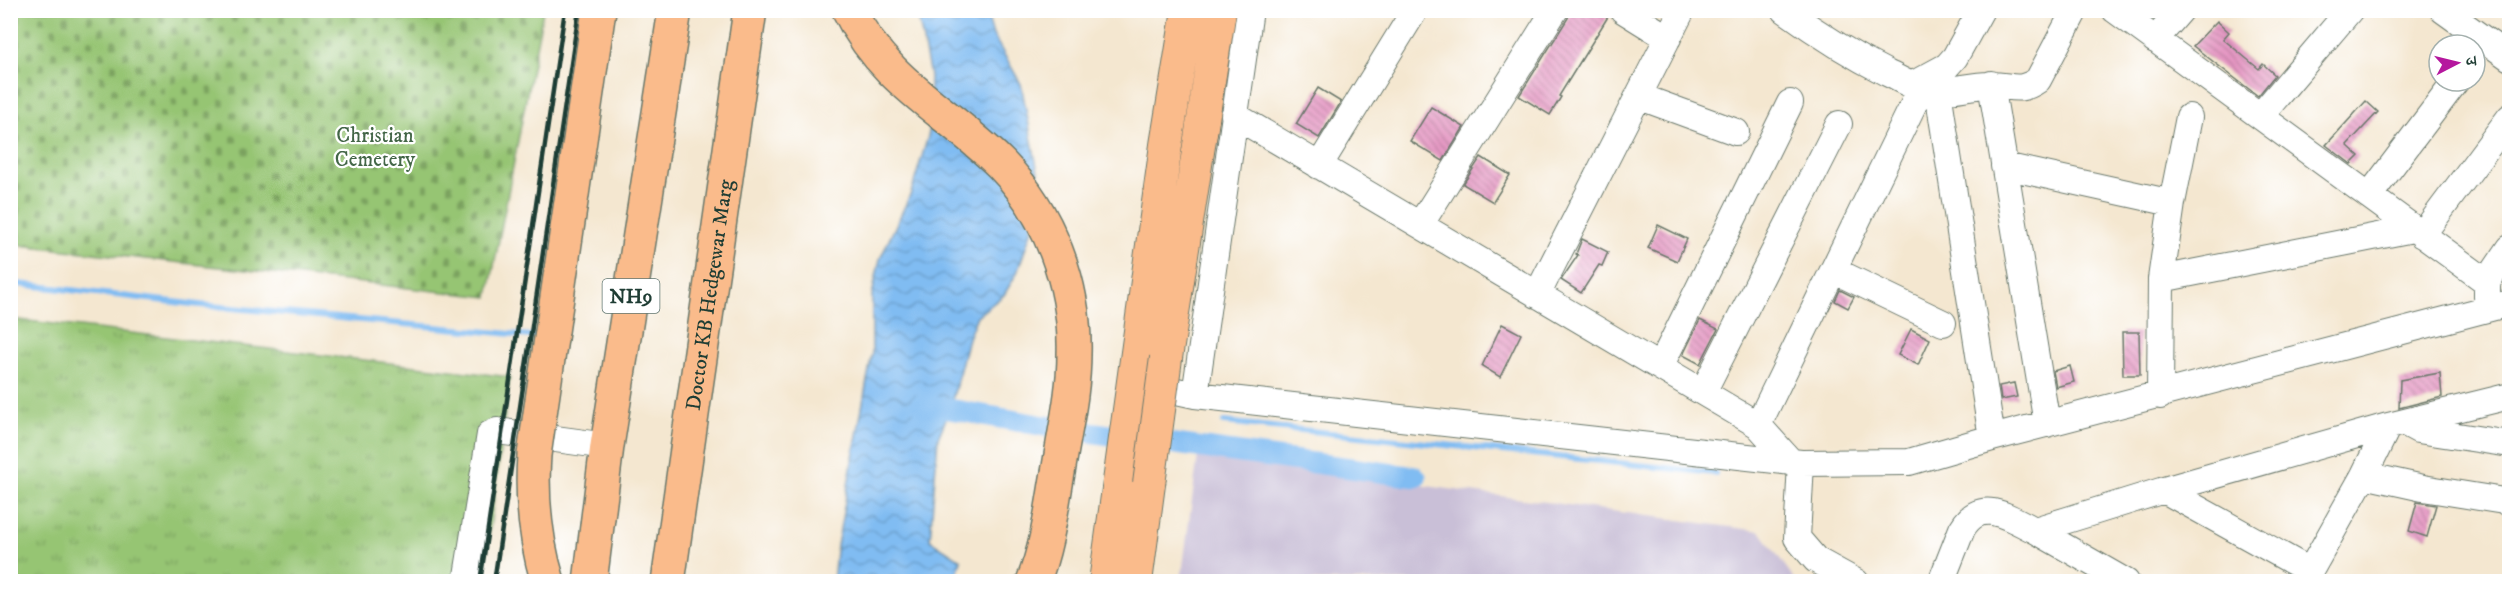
<svg xmlns="http://www.w3.org/2000/svg" width="2520" height="592" viewBox="0 0 2520 592" font-family="'IM FELL DW Pica','Noto Serif Devanagari',serif">
	<defs>
		<pattern id="grass-tufts" width="24" height="20" patternUnits="userSpaceOnUse" patternTransform="scale(1.5)"><rect width="24" height="20" fill="#96c573"/><path d="M3 7l-1-3M5 7V3M7 7l1-3M15 17l-1-3M17 17v-4M19 17l1-3" fill="none" stroke="#7aa15f"/></pattern>
		<pattern id="cemetery-stones" width="16" height="16" patternUnits="userSpaceOnUse" patternTransform="scale(1.5)"><rect width="16" height="16" fill="#96c573"/><path d="M2 7V4a2 2 0 0 1 4 0v3zM10 15v-3a2 2 0 0 1 4 0v3z" fill="#7aa15f"/></pattern>
		<pattern id="water-waves" width="16" height="10" patternUnits="userSpaceOnUse" patternTransform="scale(1.5)"><rect width="16" height="10" fill="#80bcf2"/><path d="M0 5q4-4 8 0t8 0" fill="none" stroke="#689ac5"/></pattern>
		<pattern id="building-back-hatch" width="6" height="6" patternUnits="userSpaceOnUse" patternTransform="scale(1.5)"><rect width="6" height="6" fill="#e596c2"/><path d="M-1 5l2 2M0 0l6 6M5-1l2 2" fill="none" stroke="#b97c9e"/></pattern>
	</defs>
	<rect width="100%" height="100%" fill="#fff"/>
	<filter id="ink" filterUnits="userSpaceOnUse"><feTurbulence type="fractalNoise" baseFrequency=".0167" numOctaves="2"/><feDisplacementMap in="SourceGraphic" scale="12" xChannelSelector="R" yChannelSelector="G"/><feConvolveMatrix kernelMatrix="1 2 1 2 8 2 1 2 1" color-interpolation-filters="sRGB"/></filter>
	<filter id="wash" filterUnits="userSpaceOnUse"><feTurbulence type="fractalNoise" baseFrequency=".008" numOctaves="4" result="noise"/><feDisplacementMap in="SourceGraphic" scale="24" xChannelSelector="R" yChannelSelector="G"/><feGaussianBlur stdDeviation="1.35" result="paint"/><feColorMatrix in="noise" values="0 0 0 0 0 0 0 0 0 0 0 0 0 0 0 0 0 1.4 0 .05"/><feComposite in="paint" operator="in"/></filter>
	<g filter="url(#wash)">
		<rect width="100%" height="100%" fill="#f4e7d0"/>
		<path fill="#c9bfd7" d="M1198,455l562,76 36,50h-615z"/>
		<path fill="url(#grass-tufts)" stroke="#5a8154" stroke-width="1.5" d="M11,319l499,58 -27,204 -472,1z"/>
		<path fill="url(#cemetery-stones)" stroke="#5a8154" stroke-width="1.5" d="M11,10l532,1 -55,286 -477,-53z"/>
		<path fill="url(#water-waves)" stroke="#507c93" stroke-width="1.5" d="M917,11h69l7,24 28,49 17,88 -7,60 -14,41 -13,22 -27,21 -9,22 -18,71 -12,29 -8,102 31,20 -6,21 -122,1 3,-31 36,-198v-58l8,-36 31,-66 18,-60 1,-57z"/>
		<g fill="none" stroke-linecap="round" stroke-linejoin="round">
			<path stroke="#80bcf2" stroke-width="6" d="M10,283l190,22 342,32
				M1224,422l491,51"/>
			<path stroke="#80bcf2" stroke-width="21" d="M921,404l124,22 371,51"/>
		</g>
		<g id="blocks">
			<path fill="url(#building-back-hatch)" d="M1570,10h38l1,5 -50,81 2,1 -11,18 -31,-19 49,-78z
				M2217,21l12,11 -6,7 36,30 4,-5 12,11 -17,21 -65,-50z
				M1318,88l23,14 -22,36 -23,-14z
				M2366,101l12,11 -31,33 12,11 -8,8 -25,-19z
				M1431,107l33,20 -21,34 -33,-20z
				M1481,157l29,18 -17,27 -30,-18z
				M1658,225l29,14 -10,22 -29,-13z
				M1582,239l26,13 -6,14 -3,-1 -18,28 -20,-13 17,-25 -2,-1z
				M1840,290l14,7 -6,11 -13,-7z
				M1700,320l18,9 -18,35 -17,-9z
				M1502,324l19,10 -21,43 -18,-11z
				M1911,329l19,10 -12,26 -20,-10z
				M2122,332h17l1,43h-17z
				M2070,366l4,16 -18,5 -3,-16z
				M2440,373l2,24 -43,11 1,-28z
				M2014,383l3,14 -16,3 -2,-14z
				M2417,502l19,3 -9,32 -18,-6z"/>
		</g>
	</g>
	<g filter="url(#ink)">
		<use href="#blocks" fill-opacity="0" stroke="#6a786b" stroke-width="1.5"/>
		<g fill="none" stroke-linecap="round" stroke-linejoin="round">
			<g stroke="#6a786b" stroke-width="28">
				<path id="minor" d="M1623,10l45,28
					M1785,10c33,24 66,45 102,63 11,5 22,12 34,16 22,6 46,-4 68,-4 21,-1 29,9 49,-5l37,-70
					M2115,10l372,272
					M2443,10l67,48
					M2155,40l26,-30
					M1991,84l56,340
					M1912,85l35,-19 8,-9 26,-47
					M1938,91l54,347
					M1638,96l98,36
					M1234,115l524,310 34,38
					M2261,115l89,-105
					M1319,166l96,-156
					M2004,166l168,37
					M2369,196l87,-115
					M1420,225l135,-215
					M2422,235l88,-118
					M1833,270l110,53
					M2161,279l252,-50
					M1537,295l145,-285
					M2487,297v-15l23,-34
					M1660,367l130,-264
					M1150,377l4,9 41,9 606,68 108,-1 83,-24 518,-135
					M1703,392l136,-268
					M1195,395l55,-385
					M2160,396l1,-117 11,-76 17,-86
					M2405,423l13,7 92,14
					M1758,425l163,-336
					M1801,463l-4,75 19,22 40,22
					M2364,475l59,13 87,14
					M2164,490l146,81
					M2035,530l91,52
					M466,582l24,-148 7,-3 110,15
					M1941,582l21,-53c19,-33 47,-11 73,1l129,-40 224,-64
					M2304,582l60,-107 24,-49 122,-30"/>
			</g>
			<g stroke="#6a786b" stroke-width="34">
				<path id="major" d="M1166,358l54,-348
					M1105,582l61,-437 22,-135
					M1136,582l13,-98"/>
			</g>
			<g stroke="#6a786b" stroke-width="36">
				<g id="highway">
					<path d="M849,10c35,73 98,100 152,154 48,49 75,121 73,190 0,38 -9,75 -15,113 -7,38 -11,78 -26,115"/>
					<path d="M590,582l17,-136 68,-436"/>
					<path id="s1" d="M668,582l82,-572"/>
				</g>
			</g>
			<use href="#minor" stroke="#fff" stroke-width="26"/>
			<use href="#major" stroke="#fabb8b" stroke-width="32"/>
			<use href="#highway" stroke="#fabb8b" stroke-width="33"/>
			<path stroke="#1f3d34" stroke-width="4.5" d="M480,582l85,-572
				M494,582l85,-572"/>
			<g stroke="#6a786b" stroke-width="34" stroke-linecap="butt">
				<path id="major-bridge" d="M1149,484l17,-126"/>
			</g>
			<g stroke="#6a786b" stroke-width="36" stroke-linecap="butt">
				<path id="highway-bridge" d="M548,582c-13,-43 -17,-83 -14,-127l65,-445"/>
			</g>
			<use href="#major-bridge" stroke="#fabb8b" stroke-width="32"/>
			<use href="#highway-bridge" stroke="#fabb8b" stroke-width="33"/>
		</g>
	</g>
	<g text-anchor="middle" stroke-width="4.5" stroke-linejoin="round" paint-order="stroke">
		<rect fill="#fff" stroke="#627771" stroke-width="1.5" x="602.5" y="279" width="57" height="34" rx="4.5"/>
		<g font-size="20" font-weight="bold" fill="#1f3d34">
			<text x="631" y="303">NH9</text>
		</g>
		<g font-size="21" fill="#436647" stroke="#fff">
			<text x="375" y="142">Christian<tspan x="375" dy="24">Cemetery</tspan></text>
		</g>
		<g font-size="21" fill="#1f3d34" stroke="#fff">
			<text dy="7" stroke="none"><textPath href="#s1" startOffset="290">Doctor KB Hedgewar Marg</textPath></text>
		</g>
	</g>
	<rect width="2520" height="592" fill="none" stroke="#fff" stroke-width="36"/>
	<g transform="translate(2457 63) rotate(83)"><circle r="28" fill="#ffffff" stroke="#a5b1ae" stroke-width="1.5"/>
	<path d="M0-4.5L10 22L0 15L-10 22Z" fill="#b5179e"/>
	<text y="-9" font-size="16" font-weight="bold" text-anchor="middle" fill="#1f3d34">उ</text>
	</g>
</svg>
